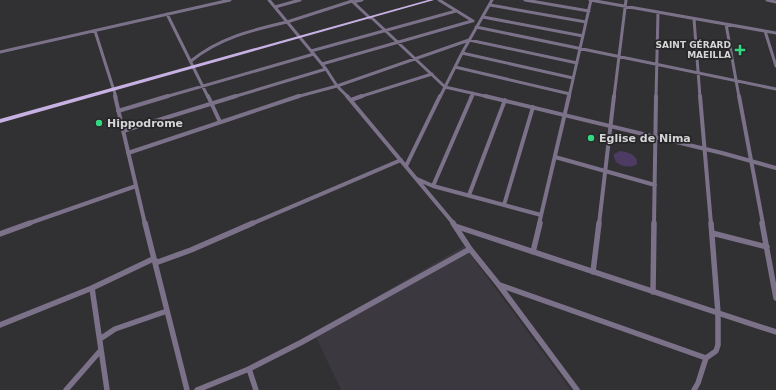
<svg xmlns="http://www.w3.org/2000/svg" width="776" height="390" viewBox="0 0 776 390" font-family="'DejaVu Sans',sans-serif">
	<rect width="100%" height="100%" fill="#313032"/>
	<path fill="#3b3840" d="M464,246l107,144h-230l-27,-57z"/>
	<path fill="#4d3b63" d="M620,151c8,1 18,4 17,13 -8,6 -25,1 -23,-10z"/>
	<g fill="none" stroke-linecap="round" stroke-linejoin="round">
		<path stroke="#7b7189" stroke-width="3" d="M269,0l57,69 11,17 11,11
			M362,0l-9,2 17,16
			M439,0l34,21
			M525,0l64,11
			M590,0l186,33
			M767,0l9,2
			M490,5l96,17
			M275,7l25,-7
			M167,14l41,83
			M483,17l100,19
			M372,18l73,69 44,10
			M694,19l6,78
			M287,22l65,-21
			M726,24l13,73
			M476,27l300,62
			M95,31l21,66
			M765,31l11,35
			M311,51l145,-40
			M0,52l230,-52
			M462,53l111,25
			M191,61c28,-23 61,-31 96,-39
			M322,64l150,-43
			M455,67l115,27
			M165,97l149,-43
			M233,97l93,-28
			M296,97l41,-11 132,-46 108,23
			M359,97l73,-23
			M440,97l22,-44 30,-53
			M471,97l2,-4
			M569,97l22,-97
			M614,97l12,-97
			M656,97l2,-85"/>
		<path stroke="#7b7189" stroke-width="4" d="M115,96l30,128
			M208,96l12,26
			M347,96l107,128
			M485,96l237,57 54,15
			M700,96l11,128
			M739,96l24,128
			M351,100l11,-4
			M118,111l50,-15
			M123,131l113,-35
			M128,153l171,-57
			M555,157l100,28
			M406,166l34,-70
			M417,179l16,7 108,29
			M433,186l39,-90
			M469,195l36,-95
			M504,205l29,-98
			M27,224l109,-38
			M251,224l150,-64
			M539,224l30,-128
			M599,224l15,-128
			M654,224l2,-128"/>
		<path stroke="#7b7189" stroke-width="5.5" d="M145,223l42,167
			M453,223l17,26 29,36 78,105
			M762,223l14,75
			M455,226l321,106
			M712,233l55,14
			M0,234l30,-11
			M533,252l7,-29
			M593,272l6,-49
			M500,285l206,73
			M92,288l15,102
			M653,292l1,-69
			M0,325l92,-37 61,-29 5,3 33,-12 62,-27
			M100,339l15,-10 52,-18
			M249,369l7,21
			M66,390l35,-40
			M197,390l52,-21 53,-27 168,-93
			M694,390l4,-7 8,-25 10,-7 2,-6v-32l-7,-90"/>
		<path fill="#c7b1e3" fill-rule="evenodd" d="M428,0h6l-434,123v-4z"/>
	</g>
	<g fill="#34d881" stroke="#272628" stroke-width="1.5">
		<path d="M738 44h4v4h4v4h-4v4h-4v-4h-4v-4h4z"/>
		<circle cx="99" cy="123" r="4"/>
		<circle cx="591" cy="138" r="4"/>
	</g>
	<g text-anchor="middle" stroke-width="3.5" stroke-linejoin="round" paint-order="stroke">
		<g font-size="9" font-weight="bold" fill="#d5d5d6" stroke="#272628" text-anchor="end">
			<text x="731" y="48">SAINT GÉRARD<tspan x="731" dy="10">MAEILLA</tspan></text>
		</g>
		<g font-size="11" font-weight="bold" fill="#d5d5d6" stroke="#272628" text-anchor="start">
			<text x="107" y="127">Hippodrome</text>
			<text x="599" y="142">Eglise de Nima</text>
		</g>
	</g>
</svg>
